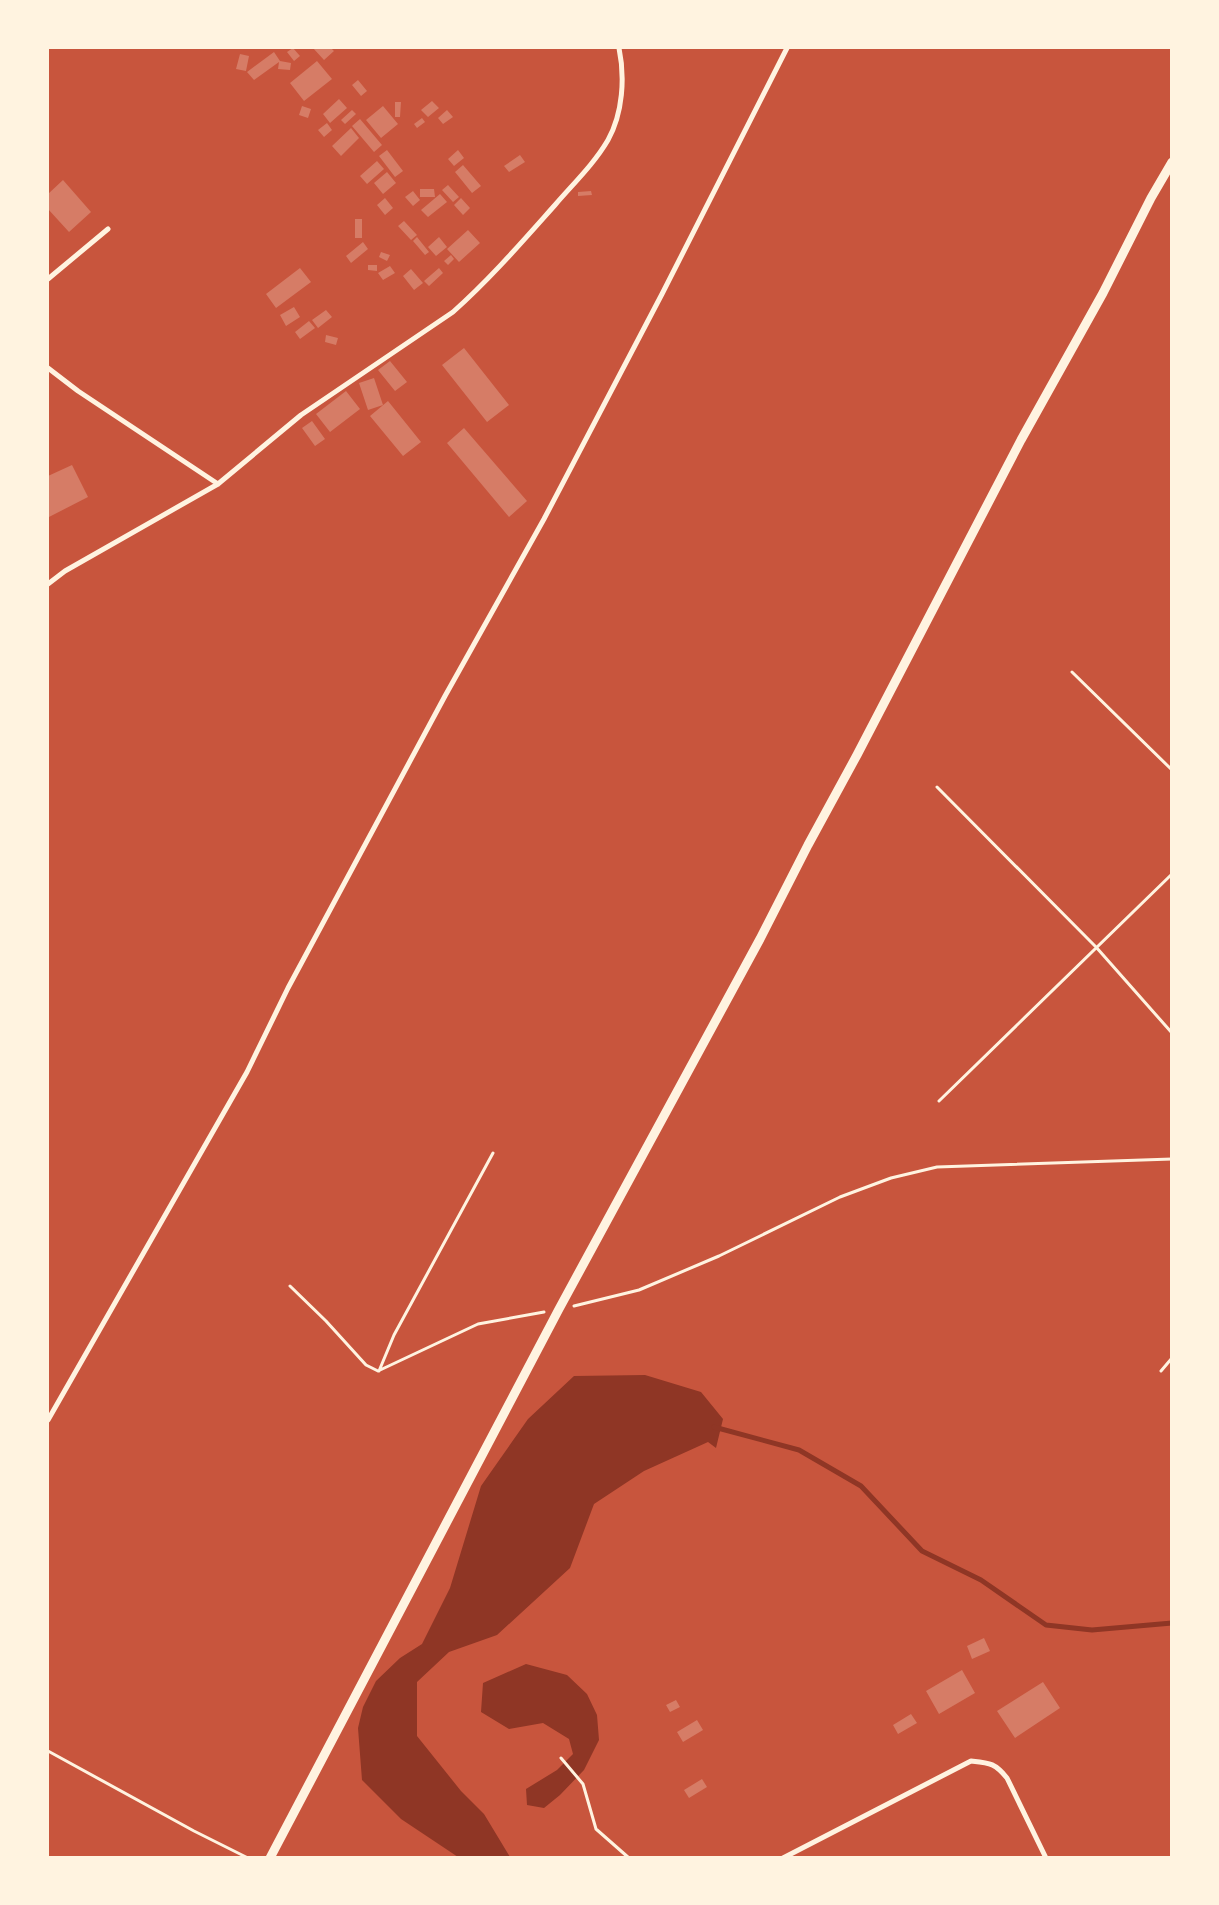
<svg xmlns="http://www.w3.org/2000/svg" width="1219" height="1905" viewBox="0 0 1219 1905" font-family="'Source Sans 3',sans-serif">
	<rect width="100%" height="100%" fill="#c8553d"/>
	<path fill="#8f3625" d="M645,1375l56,17 22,27 -7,29 -8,-6 -64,29 -50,33 -24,64 -73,67 -48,17 -32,30v54l44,55 23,23 26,43h-52l-57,-38 -39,-39 -4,-52 5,-21 13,-26 24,-23 22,-14 28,-56 31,-102 47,-67 46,-43z
		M526,1664l41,11 20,19 10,21 2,25 -15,30 -24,25 -16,13 -17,-3 -1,-16 31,-19 16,-16 -4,-15 -26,-16 -34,6 -28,-17 2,-29z"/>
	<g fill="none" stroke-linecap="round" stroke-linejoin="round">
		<path stroke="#8f3625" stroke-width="5" d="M714,1427l85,23 62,36 61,65 59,29 65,45 46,5 80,-7"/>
	</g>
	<path fill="#d67c66" d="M293,48l7,8 -6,5 -7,-9z
		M313,48h18l3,3 -10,9z
		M274,52l6,9 11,2 -1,7 -12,-1 1,-7 -25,18 -7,-8z
		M240,54l9,2 -3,15 -10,-2z
		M317,61l15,18 -28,22 -14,-18z
		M358,80l9,11 -6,5 -9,-11z
		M339,99l8,9 -17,15 -7,-9z
		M432,101l7,7 -11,9 -7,-7z
		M395,102h6l-1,15h-5z
		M302,106l9,3 -3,9 -9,-3z
		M383,106l15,18 -17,14 -15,-18z
		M352,110l4,4 -11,10 -4,-4z
		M447,110l6,7 -10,7 -5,-6z
		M422,118l3,4 -8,6 -3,-4z
		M360,119l22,26 -8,7 -22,-26z
		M327,123l5,7 -8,7 -6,-7z
		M351,128l8,10 -18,18 -9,-10z
		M387,150l16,21 -8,6 -16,-21z
		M458,150l6,8 -10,8 -6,-7z
		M520,155l5,7 -16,10 -5,-6z
		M377,161l7,8 -17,15 -7,-8z
		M463,165l18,21 -9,7 -17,-21z
		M387,172l9,11 -13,11 -9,-11z
		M63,180l28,32 -22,20 -21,-23v-15z
		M448,185l11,12 -6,5 -11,-12z
		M420,189h14l1,8h-15z
		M413,191l7,9 -7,6 -8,-9z
		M591,191l1,4 -14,1v-4z
		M440,194l7,8 -19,15 -7,-7z
		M385,198l8,10 -8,7 -8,-10z
		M461,198l9,10 -7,7 -9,-10z
		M355,219h7v19h-7z
		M404,221l13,14 -6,5 -13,-14z
		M468,230l12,13 -21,19 -12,-13z
		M417,237l12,15 -4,3 -12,-14z
		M439,237l8,10 -11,9 -8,-9z
		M363,242l5,7 -17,14 -5,-7z
		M381,252l9,3 -3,6 -8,-4z
		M451,255l3,4 -6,6 -4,-4z
		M368,265h9v6l-9,-1z
		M390,266l5,7 -12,7 -5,-7z
		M300,268l11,14 -35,26 -10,-14z
		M439,268l4,5 -14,13 -5,-5z
		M411,269l12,14 -9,7 -11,-14z
		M294,307l6,10 -14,9 -6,-11z
		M326,310l6,7 -14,11 -6,-8z
		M309,321l6,7 -15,11 -5,-7z
		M326,335l12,3 -2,7 -11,-3z
		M464,348l45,57 -22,17 -45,-57z
		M390,361l17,21 -12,9 -17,-21z
		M374,378l9,27 -15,5 -9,-27z
		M346,391l14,18 -30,23 -14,-18z
		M388,401l33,41 -18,14 -33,-40z
		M312,421l13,18 -10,7 -13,-18z
		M464,428l63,73 -18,16 -62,-74z
		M72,465l16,32 -39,20 -1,-4v-37z
		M984,1638l6,13 -18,8 -5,-13z
		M962,1670l13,23 -36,21 -13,-23z
		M1043,1682l17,26 -45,30 -18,-27z
		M676,1700l4,7 -10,5 -4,-7z
		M911,1714l6,9 -19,11 -5,-9z
		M697,1720l6,10 -20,12 -6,-10z
		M702,1779l5,8 -18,11 -5,-8z"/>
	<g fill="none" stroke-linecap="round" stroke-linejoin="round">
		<path stroke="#fff3e0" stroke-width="3" d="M1072,672l100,98
			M937,787l159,160 76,86
			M939,1101l233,-227
			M290,1286l36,35 40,44 12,6 100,-47 66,-12
			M574,1306l65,-16 80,-34 121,-59 51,-19 46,-11 235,-8
			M379,1371l15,-36 99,-182
			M1161,1371l11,-13
			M48,1751l146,80 54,27
			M561,1758l22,26 13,45 33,29"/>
		<path stroke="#fff3e0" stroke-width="5" d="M48,279l60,-50
			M48,368l30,23 140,93
			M48,584l17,-13 153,-87 83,-69 152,-103c37,-33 69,-70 102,-107 18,-21 39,-41 53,-65 15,-27 17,-63 11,-92
			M48,1420l199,-348 41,-84 157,-292 99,-177 118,-225 125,-246
			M783,1858l188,-97c19,2 24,2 36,17l39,80"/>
		<path stroke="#fff3e0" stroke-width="9" d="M270,1858l289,-549 201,-370 48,-94 49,-90 164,-315 82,-147 48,-95 21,-36"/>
	</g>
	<rect width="1219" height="1905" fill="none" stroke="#fff3e0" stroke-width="98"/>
</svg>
